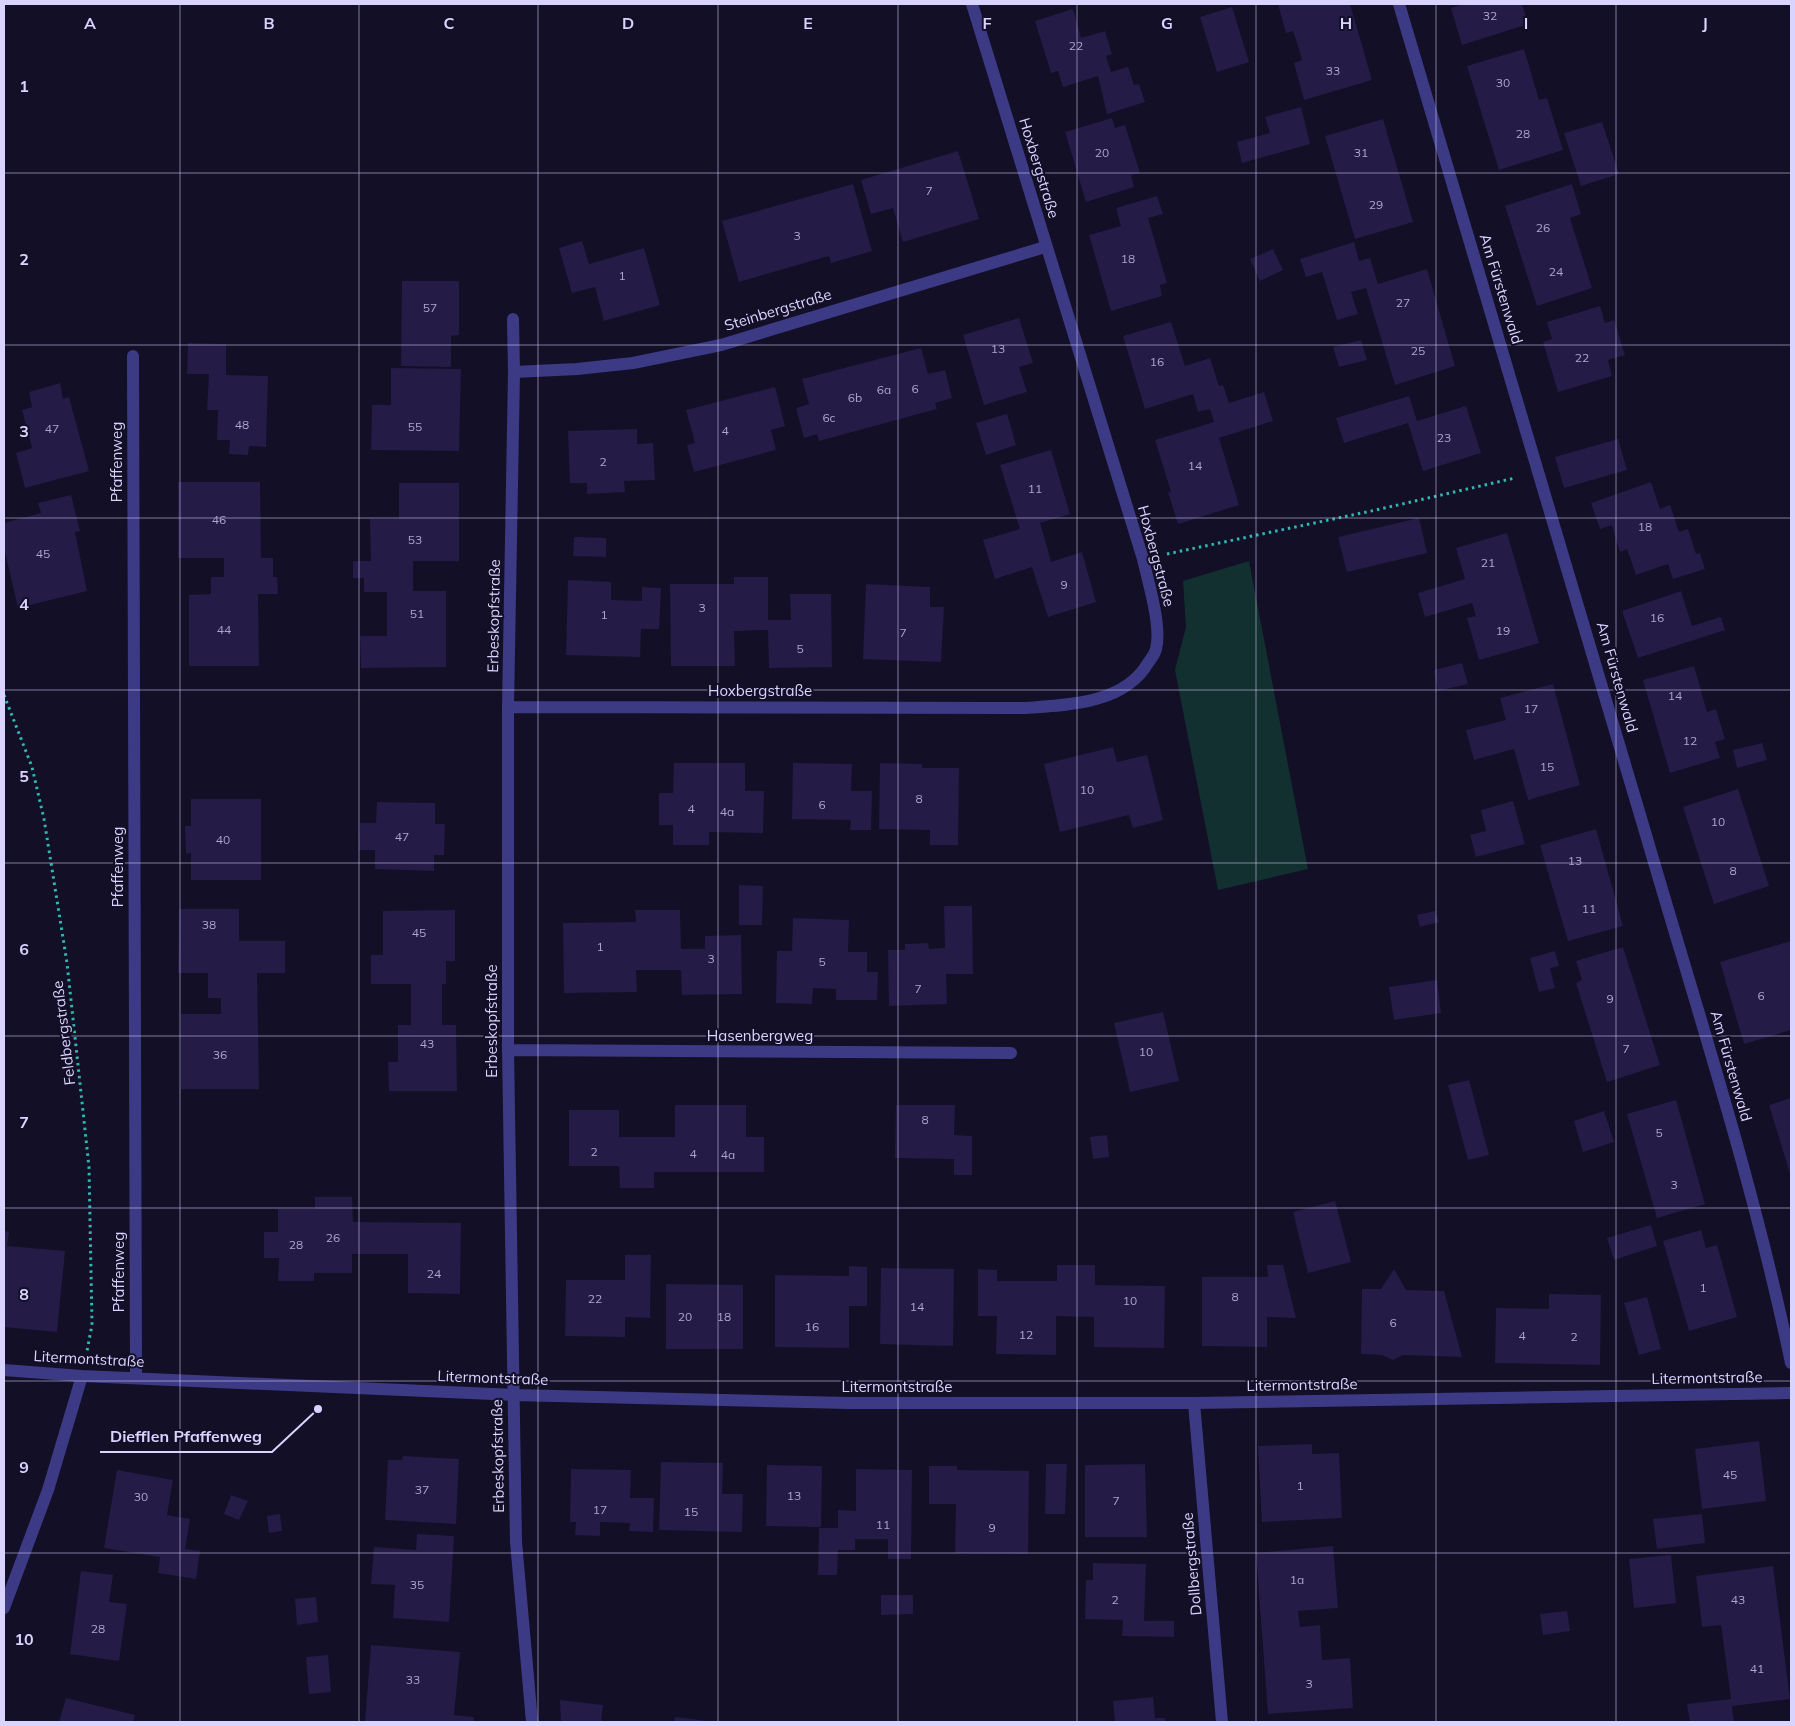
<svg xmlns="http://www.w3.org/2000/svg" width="1795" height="1726" viewBox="0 0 1795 1726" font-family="Mulish,sans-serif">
	<rect width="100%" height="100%" fill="#130f26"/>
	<path fill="#12302f" d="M1249,561l59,308 -90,21 -43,-220 11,-43 -3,-46z"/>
	<path fill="#241b47" d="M1278,4h72l22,76 -68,20 -10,-37 8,-3 -5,-17 -4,-12 -7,2z
		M1464,4h58l6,20 -66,21 -11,-37z
		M1232,7l17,55 -32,10 -17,-55z
		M1073,9l8,29 24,-7 7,23 -6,2 5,16 17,-5 6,18 5,-1 6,18 -38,12 -9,-38 -35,11 -5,-16 -7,2 -16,-52z
		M1524,49l15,51 8,-2 16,52 -64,20 -32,-104z
		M1301,107l9,37 -68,19 -5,-21 33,-9 -5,-16z
		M1112,118l3,10 10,-3 15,48 -9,2 3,12 -48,15 -21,-70z
		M1383,119l30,103 -58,17 -30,-103z
		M1602,122l17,52 -38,12 -17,-53z
		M958,151l21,68 -76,23 -10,-34 -22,6 -10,-34z
		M853,184l19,67 -41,12 -2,-7 -90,26 -17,-61z
		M1572,184l9,30 -11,4 22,70 -55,18 -32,-100z
		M1157,196l6,18 -15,4 19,65 -7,2 2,11 -51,15 -22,-76 32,-9 -5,-18z
		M582,241l7,23 55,-16 16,57 -56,16 -9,-34 -23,6 -13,-45z
		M1354,242l5,19 11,-3 8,26 49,-15 28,97 -60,19 -29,-97 -15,4 7,22 -21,6 -15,-48 -16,5 -6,-18z
		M1273,249l10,21 -23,11 -10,-22z
		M402,281h57v54l-8,1v31l-50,-1z
		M1600,306l5,17 9,-3 11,35 -17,5 4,16 -54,16 -15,-50 9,-3 -5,-17z
		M1019,318l14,45 -14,4 8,25 -43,13 -21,-70z
		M1171,322l14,44 25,-8 9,28 4,-1 6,18 35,-11 9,29 -54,17 20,67 -61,19 -10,-32h3l-16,-52 59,-18 -4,-13 -12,3 -5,-18 -48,15 -22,-73z
		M1361,340l6,20 -28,7 -6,-20z
		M188,343l38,1v31l42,1 -2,71 -17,-1 -1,9 -19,-1 1,-14h-13l1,-30h-11l2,-36h-22z
		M921,348l7,26 17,-4 7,28 -17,5 2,6 -118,32 -2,-7 -13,4 -8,-30 13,-4 -7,-25z
		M391,368l70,1 -2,82 -88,-1 1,-45h19z
		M60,383l3,16 6,-2 20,74 -64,17 -9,-35 16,-5 -10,-38 10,-3 -3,-15z
		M775,387l10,39 -14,4 5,20 -82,22 -7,-27 8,-2 -9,-33z
		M1409,396l8,25 49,-15 15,47 -58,18 -15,-48 -64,20 -8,-25z
		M1007,414l9,31 -30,10 -10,-32z
		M637,429v15l16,-1 2,37 -31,1 1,11 -38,2v-11h-17l-2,-52z
		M1618,439l9,31 -63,18 -9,-31z
		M1051,450l19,64 -30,9 6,20 5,19 31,-10 14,50 -48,15 -16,-50 -37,12 -12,-39 37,-11 -20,-64z
		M178,482h82l1,76h12v19h4l1,17h-20l1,72h-70v-71l22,-1v-17h13v-19h-46z
		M1651,482l9,27 10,-4 9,27 9,-3 8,25 4,-1 5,16 -32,10 -5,-15 -32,11 -9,-26 -7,3 -8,-27 -12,4 -9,-26z
		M399,483h60v78h-46v30h33v76l-85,1 -1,-32h27v-44h-23v-14h-11v-17h18l-1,-42h29z
		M71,495l9,36 -5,1 12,59 -69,17 -14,-60v-25l37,-10 -3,-10z
		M1419,518l8,35 -80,19 -9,-35z
		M1507,533l32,110 -60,17 -12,-42 9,-2 -4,-13 -47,14 -7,-24 47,-14 -9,-31z
		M574,537l32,1v19l-33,-1z
		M734,577h34v43h23l-1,-26h41l1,73 -63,1 -1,-38 -34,1 1,35h-64l-1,-82h64z
		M568,580l43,2v18l31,1v-14l19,1 -2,41h-18l-1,28 -74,-2z
		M866,584l64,3v20h14l-3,55 -78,-3z
		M1681,591l11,35 29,-9 4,13 -87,28 -16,-47z
		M1462,663l6,21 -30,7 -4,-21z
		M1694,666l13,46 9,-3 9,30 -10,3 5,16 -50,15 -27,-93z
		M1553,684l27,101 -52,15 -14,-51 -40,11 -8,-30 40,-10 -6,-22z
		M1762,743l5,17 -30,8 -4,-18z
		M1113,747l4,15 30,-7 16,65 -30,8 -4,-13 -69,17 -16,-68z
		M674,763h71v28h19l-1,42 -54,-1v13h-36v-20h-14v-32h14z
		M793,763l59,1 -1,27h21l-1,39h-21l1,-10 -59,-1z
		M880,763l42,1v4h37l-1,77h-28v-15l-51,-1z
		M1738,789l31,97 -55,18 -31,-97z
		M191,799h70v81h-70v-27l-5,1 -1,-28h6z
		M1513,801l12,43 -49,13 -6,-22 16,-4 -5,-21z
		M377,802l58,1v21h10l-1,31h-10v16l-59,-2v-19h-16l1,-27h16z
		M1596,829l27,97 -55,15 -28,-96z
		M739,885l24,1 -1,39h-23z
		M944,906h28l1,68h-27l1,30 -58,2 -1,-56h17v-6l23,-1 1,6 16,-1z
		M179,909h60v32h46v32h-28l2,116h-78v-75h40v-16h-13v-25h-30z
		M455,910v51h-9v23h-4v41h14l1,66h-68l-1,-29h10v-37h13v-41h-40v-29h12v-44z
		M635,910h45l1,39h24v-13l36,-1 1,59 -60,1 -1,-25h-45l1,22 -73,1 -1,-70 73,-1z
		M1435,911l4,11 -19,5 -3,-12z
		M793,918l56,2 -1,32h19v20h11l-1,28h-41v-11l-23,-1 -1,16 -36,-1 1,-52h15z
		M1791,941v89l-47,14 -24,-82z
		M1623,947l37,118 -53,17 -31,-99 6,-3 -6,-19z
		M1555,951l4,15 -9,2 5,20 -16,4 -9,-34z
		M1437,980l4,33 -47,7 -5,-33z
		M1163,1012l16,69 -49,11 -16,-69z
		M1469,1080l20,75 -21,5 -20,-75z
		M1791,1098v79l-22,-72z
		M1676,1100l29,104 -48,14 -30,-104z
		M675,1105h71v32h18v35h-110v16h-34l-1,-22h-50v-56h50v27h56z
		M896,1105h59l-1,30 18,1v39h-18v-16l-59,-1z
		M1604,1111l10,31 -31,10 -9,-31z
		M1107,1135l2,22 -16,2 -3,-22z
		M315,1197h37l1,25 108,1 -1,71 -52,-1v-39h-56v19h-38v8h-36l1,-23h-15v-26h14v-23h37z
		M1335,1201l16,61 -43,11 -15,-61z
		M1651,1225l6,21 -43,14 -7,-22z
		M1701,1230l5,18 11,-3 20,72 -48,14 -26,-90z
		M4,1231l5,1 -2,14 58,5 -8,81 -53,-5z
		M625,1255h26l-1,63 -25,-1v20l-60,-1 1,-56h59z
		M1057,1265h38v20l70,1 -1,62 -70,-1v-30l-38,-1v39l-60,-1 1,-38h-19v-47l19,1v11h60z
		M1267,1265h16l13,53 -29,-1v30l-65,-1v-69h66z
		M849,1266l18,1v39h-18v42l-74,-1v-72l74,1z
		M881,1268l73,1 -1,77 -73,-2z
		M1394,1269l12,21 38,1 18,66 -59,-2 -10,5 -11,-5 -21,-1 1,-65h19z
		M666,1284l77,1v64h-77z
		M1549,1294l52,1 -1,70 -105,-2 1,-55 53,1z
		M1647,1297l14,52 -22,6 -15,-52z
		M1759,1441l7,60 -64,8 -7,-60z
		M1312,1444v10l27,-1 3,65 -80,4 -4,-76z
		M403,1456l56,3 -3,65 -71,-4 3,-60h14z
		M661,1462l62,1 -1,31h21l-1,38 -83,-2z
		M1046,1464h21l-2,50h-20z
		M1145,1464l2,73h-62v-72z
		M767,1465l55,1 -1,61 -55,-1z
		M929,1466h28v4l72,1 -1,83 -73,-1 1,-49h-27z
		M571,1469l60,1 -1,28h24l-1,34 -24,-1 1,-8 -30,-1v14l-25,-1 1,-13h-6z
		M856,1469l56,1 -1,89h-23v-20h-33v11h-17l-1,25h-19l1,-47h19v-18l18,1z
		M117,1470l56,10 -6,35 23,4 -5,30 15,2 -4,28 -38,-6 2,-16 -56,-9z
		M231,1495l17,6 -9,19 -15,-6z
		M280,1514l2,17 -13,2 -2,-17z
		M1702,1514l3,29 -48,6 -4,-30z
		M417,1534l37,2 -5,86 -56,-4 2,-33 -24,-1 3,-37 42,3z
		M1333,1546l5,62 -40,3 2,16 20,-2 2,35 28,-2 3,50 -85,6 -12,-161z
		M1671,1555l5,48 -42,5 -5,-49z
		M1093,1563l53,1 -2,57h30v16l-52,-1 1,-16 -38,-1 1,-39h7z
		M1773,1566l17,133 -58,7 2,16h-44l-3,-18 44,-5 -10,-74 -19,2 -6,-51z
		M81,1571l32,4 -4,27 18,2 -8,57 -49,-7z
		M881,1595h32v19l-32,1z
		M316,1597l2,25 -21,3 -2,-26z
		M1567,1611l3,20 -27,4 -3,-21z
		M371,1645l89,7 -6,63 20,2 -1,5h-108z
		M328,1655l3,37 -22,2 -3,-37z
		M1153,1697l2,21h10l1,4h-51l-2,-21z
		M66,1698l69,17 -2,7h-74z
		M560,1700l43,5 -2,17h-40z
		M675,1717l33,4v1h-34z"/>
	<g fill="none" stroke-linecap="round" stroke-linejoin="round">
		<path stroke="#2fb8b0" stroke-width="3" stroke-dasharray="2.5 4" stroke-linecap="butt" d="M1167,554l209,-44 139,-32
			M4,695l28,72 12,52 23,144 22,204 3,158 -5,26"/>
		<path stroke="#3d3a85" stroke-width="12" d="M1399,4c83,277 166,554 247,831 51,175 108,349 145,528
			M513,319l1,53 -6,335v343l8,492 16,180
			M133,356l3,1021
			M514,372l63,-3 56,-6 88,-18 324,-98
			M508,707l517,1c43,-3 99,-4 123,-45 3,-4 7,-9 8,-14 6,-23 -8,-67 -13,-90l-171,-555
			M508,1050l503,3
			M4,1370l78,6 431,19 336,8h345l597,-10
			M1194,1403l28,319
			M4,1608l44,-118 34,-114"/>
	</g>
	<path fill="none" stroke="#d9d4ff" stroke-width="1" stroke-opacity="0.55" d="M180,4v1718M359,4v1718M538,4v1718M718,4v1718M898,4v1718M1077,4v1718M1256,4v1718M1436,4v1718M1616,4v1718M4,173h1787M4,345h1787M4,518h1787M4,690h1787M4,863h1787M4,1036h1787M4,1208h1787M4,1381h1787M4,1553h1787"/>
	<g text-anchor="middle" stroke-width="4" stroke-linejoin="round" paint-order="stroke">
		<g font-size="12" fill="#aca6d1">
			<text x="1490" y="20">32</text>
			<text x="1076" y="50">22</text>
			<text x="1333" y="75">33</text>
			<text x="1503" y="87">30</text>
			<text x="1523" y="138">28</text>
			<text x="1102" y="157">20</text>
			<text x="1361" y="157">31</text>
			<text x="929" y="195">7</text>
			<text x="1376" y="209">29</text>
			<text x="1543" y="232">26</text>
			<text x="797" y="240">3</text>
			<text x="1128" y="263">18</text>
			<text x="1556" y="276">24</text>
			<text x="622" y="280">1</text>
			<text x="1403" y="307">27</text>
			<text x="430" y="312">57</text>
			<text x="998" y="353">13</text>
			<text x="1418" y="355">25</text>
			<text x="1582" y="362">22</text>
			<text x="1157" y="366">16</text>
			<text x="915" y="393">6</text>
			<text x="884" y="394">6a</text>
			<text x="855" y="402">6b</text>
			<text x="829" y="422">6c</text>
			<text x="242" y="429">48</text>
			<text x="415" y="431">55</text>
			<text x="52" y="433">47</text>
			<text x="725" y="435">4</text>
			<text x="1444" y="442">23</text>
			<text x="603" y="466">2</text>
			<text x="1195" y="470">14</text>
			<text x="1035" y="493">11</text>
			<text x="219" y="524">46</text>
			<text x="1645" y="531">18</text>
			<text x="415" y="544">53</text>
			<text x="43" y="558">45</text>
			<text x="1488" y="567">21</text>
			<text x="1064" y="589">9</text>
			<text x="702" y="612">3</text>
			<text x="417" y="618">51</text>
			<text x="604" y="619">1</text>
			<text x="1657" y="622">16</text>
			<text x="224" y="634">44</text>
			<text x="1503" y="635">19</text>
			<text x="903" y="637">7</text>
			<text x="800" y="653">5</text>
			<text x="1675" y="700">14</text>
			<text x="1531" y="713">17</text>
			<text x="1690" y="745">12</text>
			<text x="1547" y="771">15</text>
			<text x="1087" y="794">10</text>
			<text x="919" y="803">8</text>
			<text x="822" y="809">6</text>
			<text x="691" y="813">4</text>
			<text x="727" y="816">4a</text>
			<text x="1718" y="826">10</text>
			<text x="402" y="841">47</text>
			<text x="223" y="844">40</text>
			<text x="1575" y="865">13</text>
			<text x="1733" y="875">8</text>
			<text x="1589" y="913">11</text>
			<text x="209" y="929">38</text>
			<text x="419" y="937">45</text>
			<text x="600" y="951">1</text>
			<text x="711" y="963">3</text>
			<text x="822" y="966">5</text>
			<text x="918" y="993">7</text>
			<text x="1761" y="1000">6</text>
			<text x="1610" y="1003">9</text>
			<text x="427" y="1048">43</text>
			<text x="1626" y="1053">7</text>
			<text x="1146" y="1056">10</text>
			<text x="220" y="1059">36</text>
			<text x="925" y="1124">8</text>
			<text x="1659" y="1137">5</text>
			<text x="594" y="1156">2</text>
			<text x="693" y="1158">4</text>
			<text x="728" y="1159">4a</text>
			<text x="1674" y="1189">3</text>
			<text x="333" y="1242">26</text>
			<text x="296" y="1249">28</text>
			<text x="434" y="1278">24</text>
			<text x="1703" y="1292">1</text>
			<text x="1235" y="1301">8</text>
			<text x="595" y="1303">22</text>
			<text x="1130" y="1305">10</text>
			<text x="917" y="1311">14</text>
			<text x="685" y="1321">20</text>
			<text x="724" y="1321">18</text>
			<text x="1393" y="1327">6</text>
			<text x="812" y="1331">16</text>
			<text x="1026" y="1339">12</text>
			<text x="1522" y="1340">4</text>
			<text x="1574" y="1341">2</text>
			<text x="1730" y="1479">45</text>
			<text x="1300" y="1490">1</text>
			<text x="422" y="1494">37</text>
			<text x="794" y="1500">13</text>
			<text x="141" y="1501">30</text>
			<text x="1116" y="1505">7</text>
			<text x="600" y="1514">17</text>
			<text x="691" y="1516">15</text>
			<text x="883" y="1529">11</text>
			<text x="992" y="1532">9</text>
			<text x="1297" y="1584">1a</text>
			<text x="417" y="1589">35</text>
			<text x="1115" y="1604">2</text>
			<text x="1738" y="1604">43</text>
			<text x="98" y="1633">28</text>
			<text x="1757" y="1673">41</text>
			<text x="413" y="1684">33</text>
			<text x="1309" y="1688">3</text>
		</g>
		<g font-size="15" fill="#d9d4ff" stroke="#130f26">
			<text transform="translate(1039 168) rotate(73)" y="5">Hoxbergstraße</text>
			<text transform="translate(1501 289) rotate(73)" y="5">Am Fürstenwald</text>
			<text transform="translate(778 310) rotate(-17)" y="5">Steinbergstraße</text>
			<text transform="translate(117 462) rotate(-90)" y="5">Pfaffenweg</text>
			<text transform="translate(1156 556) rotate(75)" y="5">Hoxbergstraße</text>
			<text transform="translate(494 616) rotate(-89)" y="5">Erbeskopfstraße</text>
			<text transform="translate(1617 677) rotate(74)" y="5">Am Fürstenwald</text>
			<text x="760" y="696">Hoxbergstraße</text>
			<text transform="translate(118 867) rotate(-90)" y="5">Pfaffenweg</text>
			<text transform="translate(492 1021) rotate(-90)" y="5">Erbeskopfstraße</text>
			<text transform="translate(64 1033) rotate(-97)" y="5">Feldbergstraße</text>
			<text x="760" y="1041">Hasenbergweg</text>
			<text transform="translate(1731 1066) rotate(74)" y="5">Am Fürstenwald</text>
			<text transform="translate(119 1272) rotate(-90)" y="5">Pfaffenweg</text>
			<text transform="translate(89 1359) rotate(3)" y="5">Litermontstraße</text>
			<text transform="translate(493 1378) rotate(2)" y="5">Litermontstraße</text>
			<text transform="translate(1707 1378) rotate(-1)" y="5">Litermontstraße</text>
			<text transform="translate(1302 1385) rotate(-1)" y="5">Litermontstraße</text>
			<text x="897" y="1392">Litermontstraße</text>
			<text transform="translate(498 1456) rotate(-91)" y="5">Erbeskopfstraße</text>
			<text transform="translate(1192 1564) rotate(-95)" y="5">Dollbergstraße</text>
		</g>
	</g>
	<g font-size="16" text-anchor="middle" font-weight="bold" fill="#d9d4ff" stroke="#130f26" stroke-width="4" stroke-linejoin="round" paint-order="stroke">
		<text x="90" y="29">A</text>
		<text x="269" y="29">B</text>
		<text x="449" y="29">C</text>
		<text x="628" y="29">D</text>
		<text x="808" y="29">E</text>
		<text x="987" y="29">F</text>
		<text x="1167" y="29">G</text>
		<text x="1346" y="29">H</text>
		<text x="1526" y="29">I</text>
		<text x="1705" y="29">J</text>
		<text x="24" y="92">1</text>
		<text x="24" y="265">2</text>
		<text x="24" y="437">3</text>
		<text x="24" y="610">4</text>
		<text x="24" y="782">5</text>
		<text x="24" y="955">6</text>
		<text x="24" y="1128">7</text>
		<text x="24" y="1300">8</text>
		<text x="24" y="1473">9</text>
		<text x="24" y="1645">10</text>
	</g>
	<path fill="none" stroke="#d9d4ff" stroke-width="2" d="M318 1409L272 1452H100"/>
	<circle fill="#d9d4ff" stroke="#130f26" stroke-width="2" cx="318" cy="1409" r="5"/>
	<g font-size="16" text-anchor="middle" font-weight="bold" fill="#d9d4ff" stroke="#130f26" stroke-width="4" stroke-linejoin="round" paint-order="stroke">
		<text x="186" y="1442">Diefflen Pfaffenweg</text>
	</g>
	<rect width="1795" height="1726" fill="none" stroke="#d9d4ff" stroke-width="10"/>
</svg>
